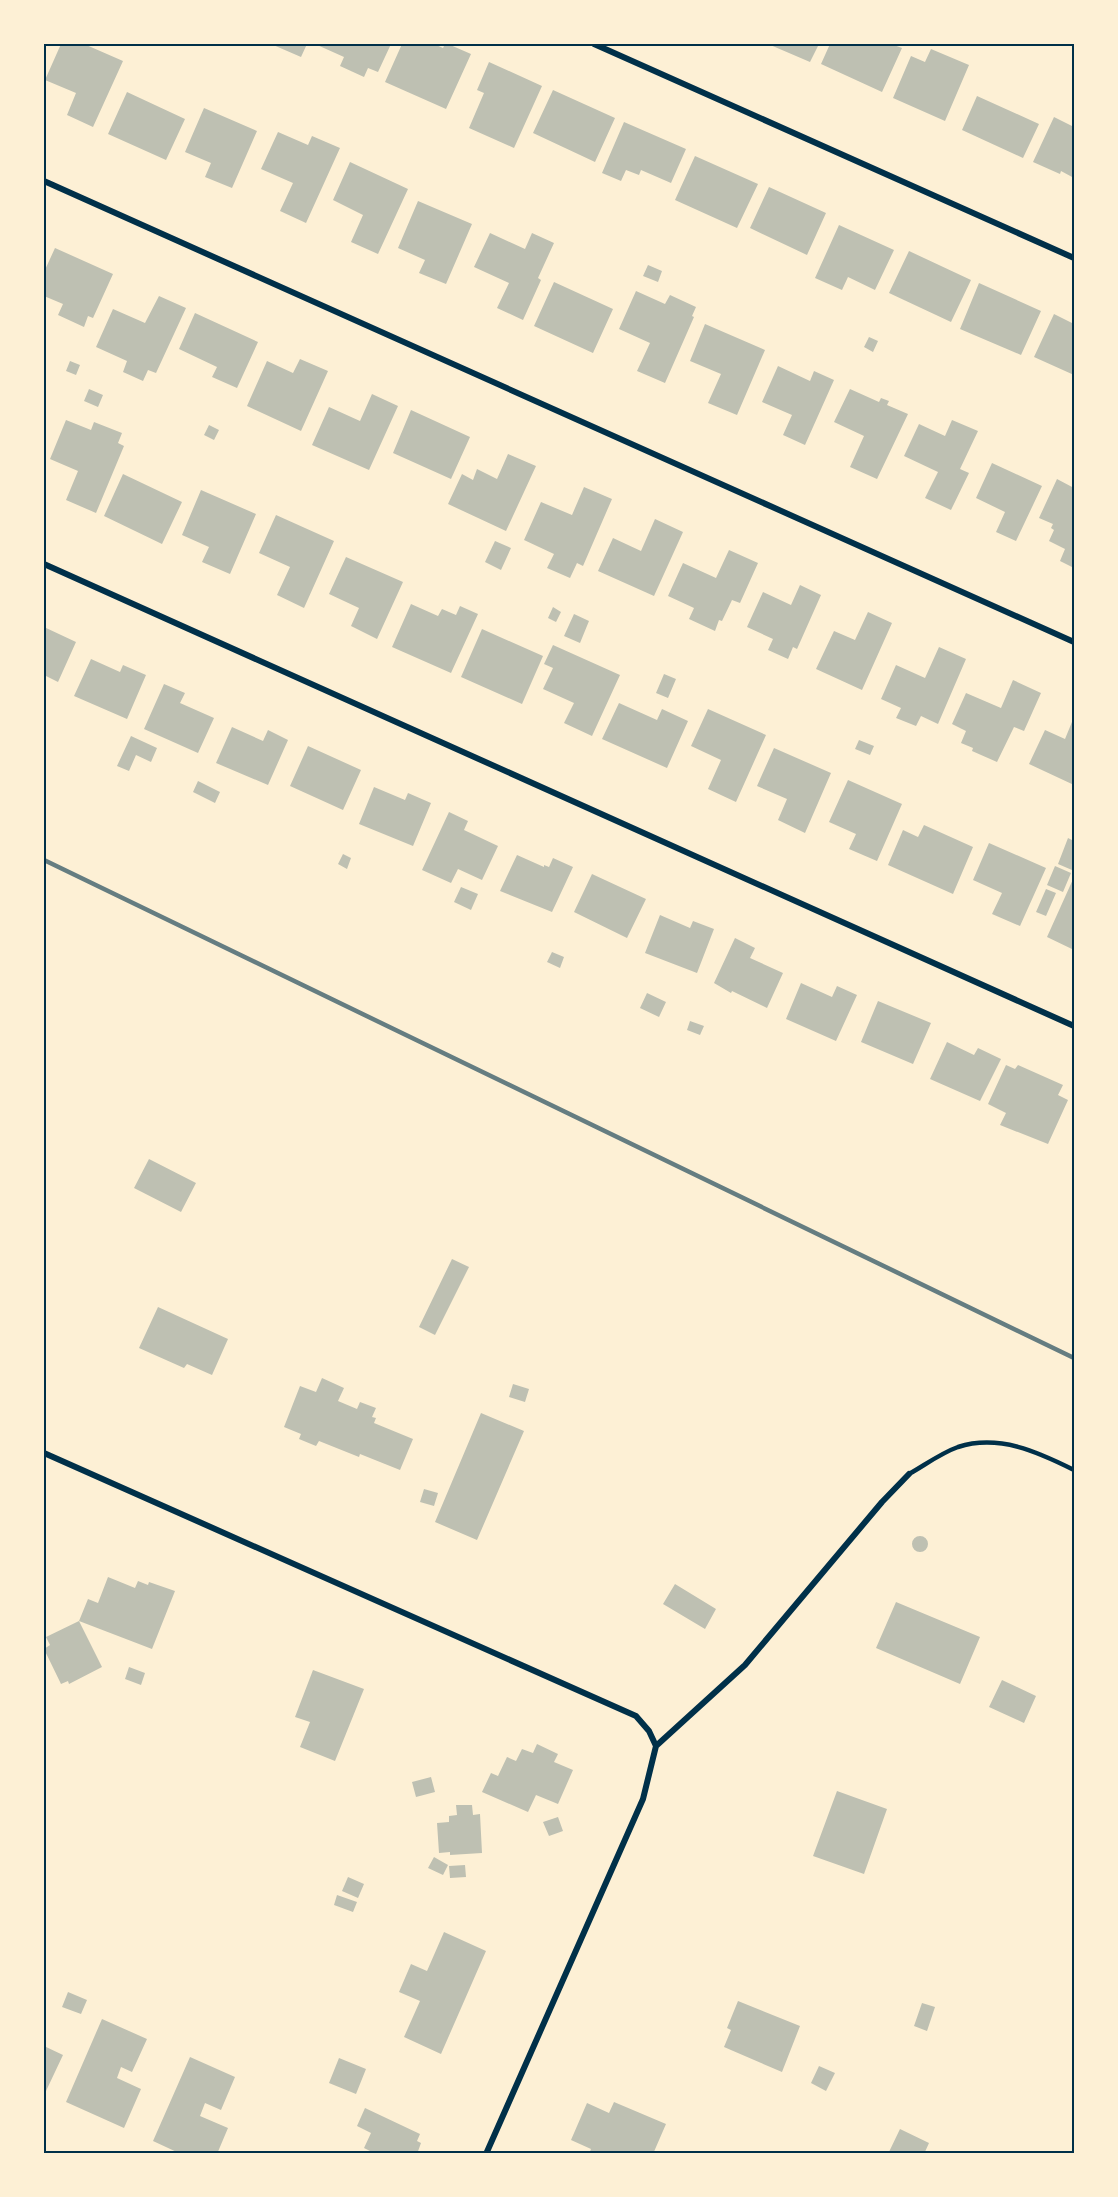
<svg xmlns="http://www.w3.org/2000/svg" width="1118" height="2197" viewBox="0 0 1118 2197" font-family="'PT Sans Narrow',sans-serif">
	<rect width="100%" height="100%" fill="#fdf0d5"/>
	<path fill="#bec0b2" d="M61,44h23l39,17 -30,66 -26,-12 9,-22 -31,-13z
		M271,44h36l-6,13z
		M315,44h76l-13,28 -10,-4 -4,9 -24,-11 4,-9z
		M402,44h32l9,4 2,-4h3l23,10 -25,55 -61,-27z
		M768,44h51l-9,18z
		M830,44h61l11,4 -20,44 -61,-28z
		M931,49l38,16 -24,56 -52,-23 18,-42 14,6z
		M489,62l53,24 -28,62 -45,-20 15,-35 -7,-3z
		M553,90l62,28 -20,44 -62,-29z
		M127,92l58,27 -19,41 -58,-26z
		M977,96l62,28 -16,34 -61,-28z
		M204,108l53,23 -25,57 -27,-11 6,-14 -26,-11z
		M1054,117l20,10v51l-13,-7 -1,3 -27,-12z
		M624,122l62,27 -15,34 -30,-13 -2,5 -13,-5 -5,11 -19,-8z
		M278,132l30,13 4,-9 28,12 -34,75 -26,-12 13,-28 -32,-14z
		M695,156l63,28 -21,44 -62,-28z
		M350,162l58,27 -30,65 -27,-12 12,-27 -30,-15z
		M769,187l57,26 -19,42 -57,-27z
		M418,201l54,23 -26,60 -27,-11 6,-13 -27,-12z
		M839,225l55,25 -19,40 -27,-13 -6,13 -27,-12z
		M490,233l35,16 7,-16 22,10 -16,35 3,2 -18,40 -26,-12 12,-25 -35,-16z
		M55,248l58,26 -20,44 -5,-2 -4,11 -26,-12 5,-11 -19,-8v-24z
		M909,251l62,29 -20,42 -62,-29z
		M648,265l14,6 -4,11 -15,-6z
		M554,282l59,27 -20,44 -59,-27z
		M979,283l62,28 -20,44 -61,-26z
		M636,291l29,13 5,-9 26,12 -4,9 2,1 -29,66 -28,-12 13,-28 -31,-14z
		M159,296l27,12 -30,65 -8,-3 -5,11 -20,-9 4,-11 -31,-14 17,-38 32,14z
		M195,313l63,29 -21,46 -25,-11 5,-10 -38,-18z
		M1054,314l20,10v51l-40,-18z
		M705,324l60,26 -28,65 -29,-12 13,-29 -31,-13z
		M869,337l9,4 -5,11 -9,-5z
		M300,359l28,12 -27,60 -54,-25 20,-45 26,12z
		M70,361l10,4 -4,10 -10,-4z
		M778,366l32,15 4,-10 20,9 -29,65 -22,-10 9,-20 -30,-13z
		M89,389l14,6 -5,12 -14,-6z
		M850,389l29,13 2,-4 8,3 -2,4 21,9 -31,65 -27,-12 14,-31 -30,-14z
		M372,394l26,12 -29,64 -57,-25 17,-38 31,14z
		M411,410l59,27 -19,42 -58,-26z
		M66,420l25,10 3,-8 28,11 -4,10 6,3 -28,67 -30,-13 12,-29 -28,-12z
		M952,420l26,11 -18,38 9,4 -18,37 -26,-12 13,-26 -34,-16 15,-32 26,12z
		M209,425l10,5 -5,10 -10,-5z
		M508,454l28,12 -30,65 -58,-27 14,-30 11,6 4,-11 20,10z
		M992,463l50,23 -26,55 -20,-9 9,-20 -29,-14z
		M123,474l59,28 -20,42 -58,-28z
		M1057,479l17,9v80l-14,-7 5,-12 -16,-8 5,-11 -3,-2 2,-4 -14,-6z
		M584,487l28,12 -29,67 -6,-3 -7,15 -23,-10 7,-14 -30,-14 17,-38 31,13z
		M201,490l55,24 -26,60 -28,-12 7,-15 -27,-12z
		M276,515l58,26 -30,67 -27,-13 13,-28 -31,-14z
		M655,519l28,13 -29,64 -56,-25 15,-33 28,13z
		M495,541l16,7 -10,22 -16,-8z
		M729,550l29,13 -18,40 -8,-3 -10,21 -3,-1 -4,11 -26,-12 5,-11 -26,-12 15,-33 33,15z
		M346,557l57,25 -26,57 -26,-13 8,-18 -30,-14z
		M800,585l21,10 -24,54 -4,-2 -5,12 -20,-9 5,-11 -26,-12 16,-35 28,13z
		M411,604l27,12 4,-7 14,6 4,-9 18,8 -27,59 -59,-26z
		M553,607l8,5 -5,10 -8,-4z
		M868,612l24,11 -30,67 -46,-21 18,-38 21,9z
		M574,614l15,7 -9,22 -16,-7z
		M44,627l32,15 -18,40 -14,-7z
		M482,629l61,27 -21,48 -61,-27z
		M553,645l67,30 -28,61 -28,-13 10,-20 -31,-14 10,-21 -9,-4z
		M939,647l27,12 -28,65 -17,-8 -5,10 -20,-8 5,-10 -20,-9 15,-34 29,13z
		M91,659l29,13 3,-7 23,10 -19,44 -53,-23z
		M664,674l12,5 -8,19 -12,-5z
		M1013,680l28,13 -17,38 -10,-4 -17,35 -25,-11 1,-3 -12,-5 5,-12 -14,-7 14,-31 35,15z
		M164,684l21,9 -5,10 34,15 -16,35 -54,-24z
		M619,703l38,17 5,-11 26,12 -21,47 -65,-29z
		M708,709l58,26 -30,67 -28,-13 13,-29 -30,-14z
		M1074,717v68l-45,-21 16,-34 20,9z
		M232,727l31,14 5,-11 20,10 -20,45 -52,-22z
		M131,736l26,12 -6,14 -15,-7 -7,16 -12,-5z
		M859,740l15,6 -4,9 -15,-6z
		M308,746l53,24 -18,40 -53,-24z
		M774,748l57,25 -26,60 -27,-13 9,-21 -30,-13z
		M848,780l54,24 -25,57 -28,-12 7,-15 -27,-12z
		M198,781l22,11 -5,11 -22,-11z
		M374,787l31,13 3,-7 23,10 -18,43 -54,-22z
		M449,812l19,9 -4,9 34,16 -16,34 -24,-11 -7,14 -29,-13z
		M924,825l49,22 -20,47 -65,-29 15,-35 15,7z
		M1068,838l6,3v23l-2,6 -14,-6z
		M989,843l57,25 -26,58 -28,-12 10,-21 -29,-13z
		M343,854l8,4 -4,11 -9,-5z
		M517,855l27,12v-2l5,2 4,-9 20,9 -21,45 -52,-21z
		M1055,866l16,7 -8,19 -16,-7z
		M592,874l54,25 -19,39 -53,-26z
		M1074,877v73l-27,-13z
		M461,887l17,7 -7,16 -17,-8z
		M1046,889l10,4 -10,23 -10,-4z
		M660,915l30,13 3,-7 21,8 -17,44 -52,-20z
		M735,938l20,10 -5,10 33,15 -16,35 -35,-17 -1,2 -17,-10z
		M552,952l12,5 -4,11 -13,-6z
		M801,983l31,14 5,-11 20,9 -21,46 -50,-22z
		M647,993l19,9 -7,15 -19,-9z
		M878,1001l53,22 -18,41 -52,-22z
		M690,1021l14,5 -4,9 -13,-5z
		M947,1042l27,13 4,-7 23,11 -21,42 -50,-22z
		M1006,1065l9,4 3,-4 45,20 -5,10 10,5 -20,44 -48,-19 6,-12 -18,-9z
		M149,1159l47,24 -15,29 -47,-24z
		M452,1259l17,8 -34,68 -16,-8z
		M158,1307l70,32 -16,36 -25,-11 -3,4 -45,-20z
		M322,1378l22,10 -6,13 19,8 3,-7 16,6 -4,9 4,1 -2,5 39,16 -13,31 -40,-16 -1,3 -40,-16 -3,5 -17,-7 2,-5 -17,-7 16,-41 16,6z
		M513,1384l16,5 -4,13 -16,-5z
		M481,1413l43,18 -47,109 -42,-18z
		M424,1489l14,4 -4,13 -14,-4z
		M912 1544a8 8 0 1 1 16 0a8 8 0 1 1-16 0Z
		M108,1577l27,11 3,-7 10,4 1,-3 26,9 -23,58 -73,-28 9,-22 10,4z
		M675,1584l41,25 -11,20 -42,-25z
		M896,1602l84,35 -20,47 -84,-36z
		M79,1621l23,46 -33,17 -1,-3 -7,3 -17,-35 6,-4 -4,-8z
		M129,1667l16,6 -4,12 -16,-6z
		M313,1670l51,19 -29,72 -35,-14 10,-25 -15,-5z
		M1002,1680l34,16 -12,27 -35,-16z
		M537,1744l21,10 -4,8 19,8 -15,34 -22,-9 -8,17 -46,-20 9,-19 7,3 9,-19 9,4 6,-12 11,4z
		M431,1777l4,15 -19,5 -4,-15z
		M837,1791l50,18 -23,65 -51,-18z
		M456,1805h16l1,10 7,-1 2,39 -32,2v-3l-11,1 -2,-30 12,-1v-6l8,-1z
		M558,1817l5,14 -14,5 -6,-14z
		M434,1857l14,8 -5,10 -15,-7z
		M465,1865l1,12 -16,1 -1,-12z
		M348,1877l16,7 -6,14 -16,-7z
		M337,1895l20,7 -4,10 -19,-7z
		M444,1932l42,19 -45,103 -37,-17 16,-36 -21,-9 12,-28 16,7z
		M68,1992l19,8 -6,14 -19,-7z
		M738,2001l62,25 -18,46 -58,-25 7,-17 -4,-2z
		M922,2003l13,4 -8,24 -13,-5z
		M102,2019l45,20 -15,33 -11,-5 -4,11 24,11 -17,39 -58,-26z
		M44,2046l19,9 -17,36 -2,-1z
		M190,2057l45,20 -14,33 -16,-7 -5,13 28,12 -11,26h-36l-28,-13z
		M339,2058l27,11 -10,25 -27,-11z
		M819,2066l16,7 -9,18 -15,-8z
		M614,2102l52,22 -13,30h-64l2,-5 -20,-9 16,-37 22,10z
		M365,2108l55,26 -3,7 4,2 -4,11 -5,-2 -1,2h-35l-12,-6 7,-15 -14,-7z
		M900,2129l29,14 -5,11h-36z"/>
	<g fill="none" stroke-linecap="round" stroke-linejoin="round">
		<path stroke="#003049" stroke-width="4.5" d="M909,1474c16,-9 32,-21 49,-27 41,-13 80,5 116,23"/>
		<path stroke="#003049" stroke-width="6" d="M594,44l480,214
			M44,181l1030,461
			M44,564l1030,462
			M44,1453l592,263 13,15 7,15
			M486,2154l157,-355 13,-53 89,-81 137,-163 27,-28"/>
		<path stroke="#657d81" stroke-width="4.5" d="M44,860l1030,498"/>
	</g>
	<rect width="1118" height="2197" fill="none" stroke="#fdf0d5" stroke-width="90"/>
	<rect x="45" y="45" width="1028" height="2107" fill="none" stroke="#003049" stroke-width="2"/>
</svg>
